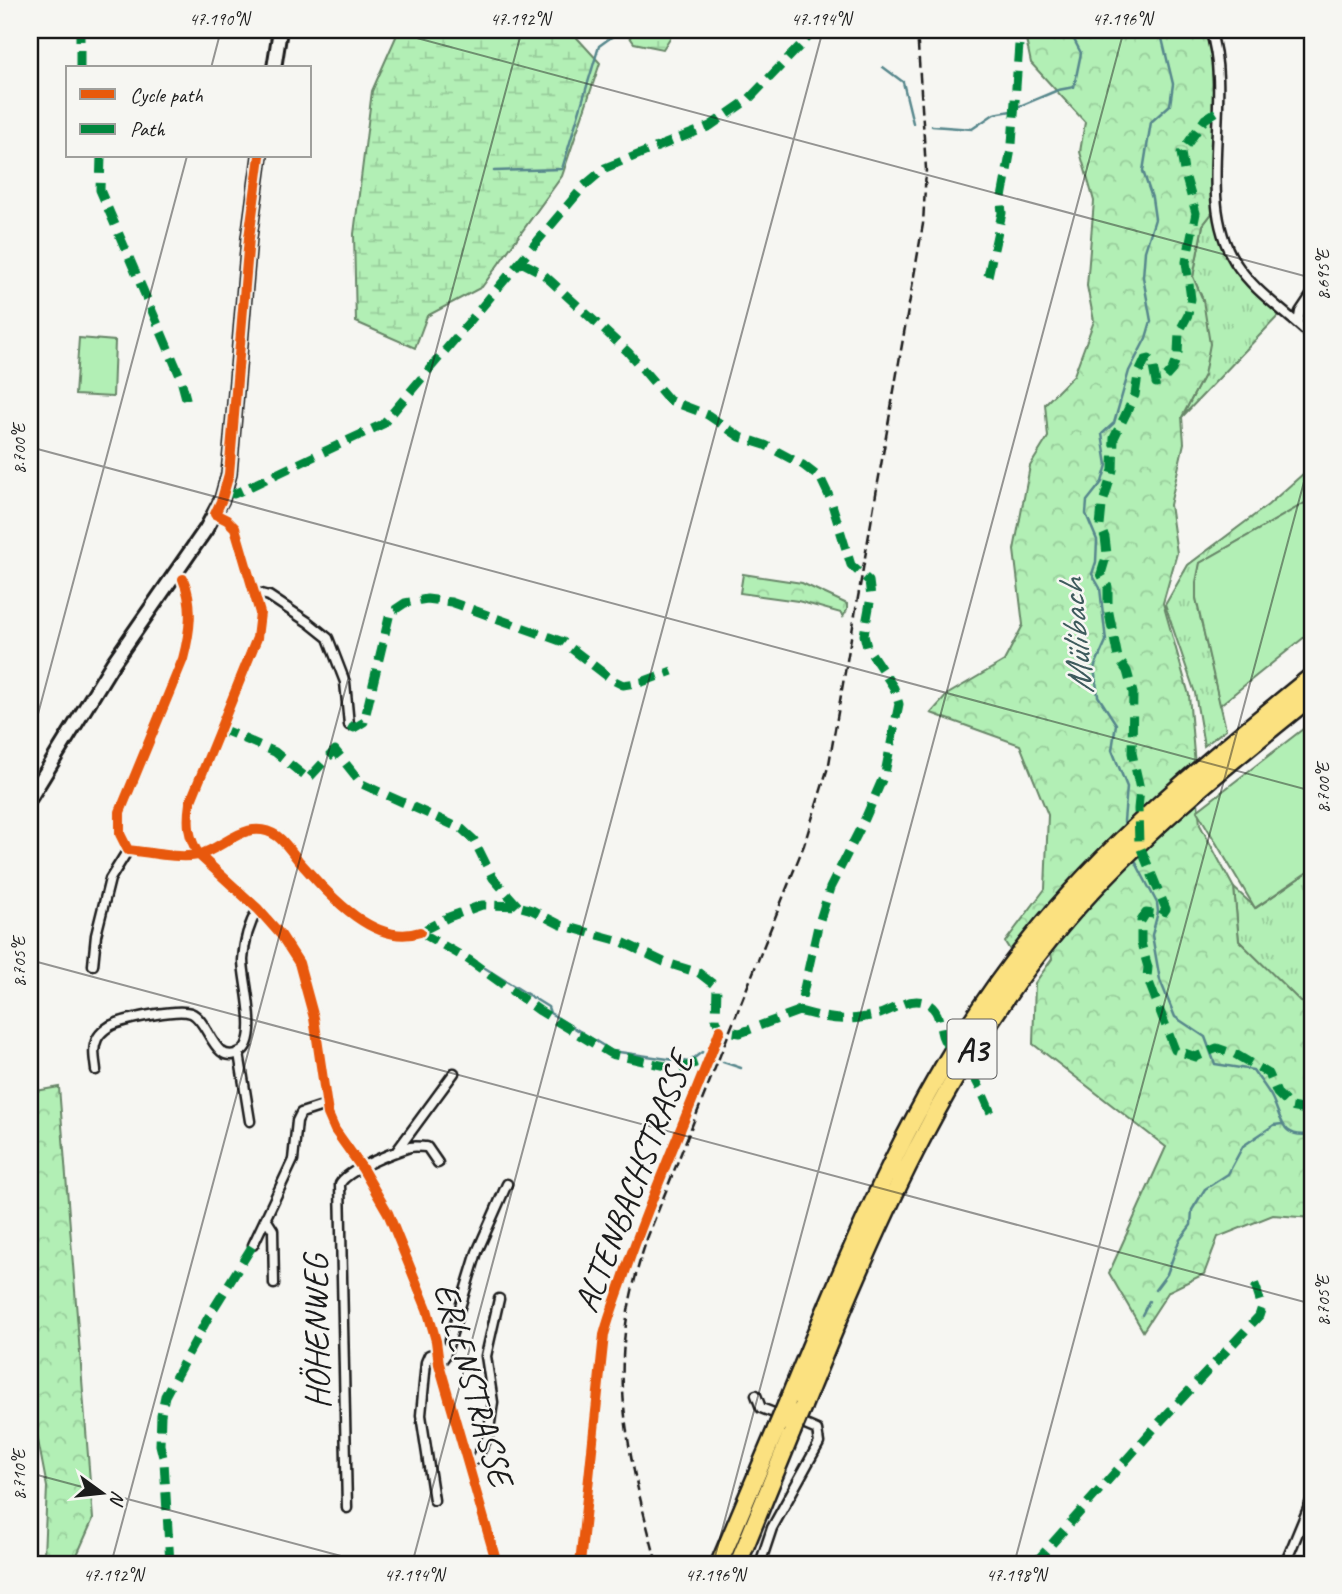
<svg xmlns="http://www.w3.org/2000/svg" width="1342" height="1594" viewBox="0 0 1342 1594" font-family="Caveat,sans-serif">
	<defs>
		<pattern id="grass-tufts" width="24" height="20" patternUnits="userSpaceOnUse" patternTransform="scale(1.75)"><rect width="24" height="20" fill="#b2efb5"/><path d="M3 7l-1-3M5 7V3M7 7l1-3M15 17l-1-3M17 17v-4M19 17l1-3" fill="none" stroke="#98cc9b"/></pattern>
		<pattern id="forest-crowns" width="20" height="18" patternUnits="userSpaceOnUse" patternTransform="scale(1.75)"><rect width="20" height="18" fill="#b2efb5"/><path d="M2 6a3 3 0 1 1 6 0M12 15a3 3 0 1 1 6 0" fill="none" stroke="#98cc9b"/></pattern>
		<pattern id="wetland-marsh" width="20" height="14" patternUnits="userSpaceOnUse" patternTransform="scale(1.75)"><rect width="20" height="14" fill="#b2efb5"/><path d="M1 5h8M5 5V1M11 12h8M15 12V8" fill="none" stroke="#98cc9b"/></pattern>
	</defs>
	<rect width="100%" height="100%" fill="#f6f6f2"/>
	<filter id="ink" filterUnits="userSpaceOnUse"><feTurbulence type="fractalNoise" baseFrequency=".0143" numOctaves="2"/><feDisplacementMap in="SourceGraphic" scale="14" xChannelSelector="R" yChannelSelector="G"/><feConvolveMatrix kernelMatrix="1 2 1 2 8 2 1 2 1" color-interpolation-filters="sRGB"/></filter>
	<g filter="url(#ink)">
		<path fill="url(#grass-tufts)" stroke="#678668" stroke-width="2" d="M1216,208l20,60 45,45 -99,104 22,-42 -1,-75 -10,-23 10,-52z
			M1312,466v33l-112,64 -4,35 30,131 -22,17 -9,-53 -30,-88 23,-40 80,-60z
			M1312,869v135l-11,-1 -62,-62 -5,-53 22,20z"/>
		<path fill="url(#forest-crowns)" stroke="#678668" stroke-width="2" d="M1024,30h182l8,20 -1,118 3,40 -13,17 -10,52 10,23 7,44 -6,31 -22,42 2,26 -14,62 7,48 -14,50 26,92 11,130 34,63 5,53 62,61 11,2v214l-39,-3 -55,22 -14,37 -35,17 -26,40 -34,-58 57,-126 -133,-103 2,-61 17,-24 -7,-48 -35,39 -5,-8 40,-53 3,-74 -28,-70 -89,-32 17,-19 56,-33 19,-36 -9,-75 16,-84 18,-29 -3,-33 29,-29 20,-54 -7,-35 7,-85 -14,-49 5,-30 -54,-59z
			M743,574l59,9 45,21v6l-4,7 -2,-4 -43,-12 -58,-8z
			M59,1087l34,432 -20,45h-32l3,-9 3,-68 -17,-88v-307z"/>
		<path fill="url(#wetland-marsh)" stroke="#678668" stroke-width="2" d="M399,30h171l30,33 -38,113 -80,111 -55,29 -12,32 -59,-26 -2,-88 18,-143z
			M625,30h50l-12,19 -29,-6z"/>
		<path fill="#b2efb5" stroke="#678668" stroke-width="2" d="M79,338l36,3 -2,56 -38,-2z
			M1312,499v132l-92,74 -24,-107v-16l4,-19z
			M1312,722v147l-57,39 -58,-97z"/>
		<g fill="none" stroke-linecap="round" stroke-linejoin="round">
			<path stroke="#57878c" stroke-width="2.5" d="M883,67l20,15 10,41
				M1020,106l38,-16 16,-3 7,-34 -12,-23
				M932,126l40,3 22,-15 17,-3
				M494,171l68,-2 37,-123 22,-16
				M1125,827l-1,-6 3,-34 -15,-37 4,-26 -18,-28 -4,-28 12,-27 -6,-53 -8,-14 4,-12 1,-22 -11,-26 1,-13 15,-19 5,-17 -5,-31 12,-11 15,-52 17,-33 5,-17 -8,-44 2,-26 10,-32 -3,-21 -9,-27 8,-49 19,-17 3,-21 -13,-54
				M1133,857l24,46 1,9 -6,23 8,45 15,37 30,20 10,27 38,6c6,9 14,18 19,28 11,23 9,41 40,36
				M485,968l63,39 2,6 62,38 77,11 13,-10 4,2
				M723,1062l18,6
				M1155,1290l12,-16 12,-33 12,-16 1,-15 13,-21 23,-15 15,-28 31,-21 8,-1
				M1142,1315l7,-14"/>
			<g stroke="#1c1c1c" stroke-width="13">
				<path id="street" d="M1210,30c24,69 -16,168 25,232 20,31 52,50 77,75
					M1298,323l2,-11 12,-18
					M215,514l12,6 8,8 25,85 -3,25 -67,165c-3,20 -2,34 9,52l59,54 23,26 18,28 15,55 14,96 7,16 27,38 26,45 39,96 9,32 3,23 58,200
					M254,592l15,4 39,26 20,16 17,44 4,43
					M183,659l-63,153v22l8,16c21,2 49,9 70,5 26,-6 49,-39 79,-19 8,6 15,16 21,24 28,31 75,88 122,72
					M93,965l3,-30 14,-56 18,-29
					M239,1053l11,68
					M96,1070c-1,-10 -4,-21 1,-31 3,-7 13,-14 20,-16 15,-5 61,-15 74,-10 18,7 23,54 49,39 21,-11 3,-71 3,-92 1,-18 6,-36 15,-51
					M396,1152l58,-79
					M266,1219l7,11 1,54
					M253,1245l40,-85 4,-39 4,-8 25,-8
					M439,1364l6,-8 32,-104 30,-68
					M756,1395l5,13 23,9
					M468,1464l8,-5 12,-22 5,-35 -7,-46 13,-57
					M434,1500l-13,-85 5,-53 3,-7 8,-3
					M347,1508l-7,-324c7,-14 54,-32 70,-37 5,-1 12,0 17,0l11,16
					M479,1564l15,-7
					M580,1564l24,-229c6,-23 15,-44 22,-66 28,-81 64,-159 94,-239
					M760,1564l12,-36 47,-85 -2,-13 -21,-9
					M1285,1564l27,-65"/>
			</g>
			<g stroke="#1c1c1c" stroke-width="18">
				<path id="secondary" d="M274,68l6,-38
					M30,798l83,-135 93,-134 16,-30 7,-25 20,-236 11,-82"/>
			</g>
			<g stroke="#1c1c1c" stroke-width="21">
				<path id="highway" d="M787,1403c66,-160 131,-323 240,-459 81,-103 184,-186 285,-268
					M803,1406c70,-171 141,-344 263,-486 73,-85 159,-154 246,-224
					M719,1564l57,-135
					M738,1564l54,-132"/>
			</g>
			<use href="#street" stroke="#f6f6f2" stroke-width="8"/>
			<use href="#secondary" stroke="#f6f6f2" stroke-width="12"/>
			<use href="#highway" stroke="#fbe180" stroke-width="16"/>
			<path stroke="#1c1c1c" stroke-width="2.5" stroke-dasharray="10 5" stroke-linecap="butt" d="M657,1564c-33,-124 -53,-202 -9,-328l156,-391 25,-81 94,-540 3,-55 -9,-139"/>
			<g stroke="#1c1c1c" stroke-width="21" stroke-linecap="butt">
				<path id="highway-bridge" d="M776,1429l11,-26
					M792,1432l11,-26"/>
			</g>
			<use href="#highway-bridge" stroke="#fbe180" stroke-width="16"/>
			<path stroke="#00873e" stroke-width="9" stroke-dasharray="18 9" stroke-linecap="butt" d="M80,68v-38
				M1216,112l-11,7 -24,34 3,18 12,42 -10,49 5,37 -3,16 -9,17 -1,22 -6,16 -10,11 -6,2 -4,-22 -3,-2 -4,1 -7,15 -3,20 -21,43 -1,32 -11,36 -2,20 5,11 2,17 -6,20 7,13v21l10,50 9,13 6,22 -1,60 8,36 -2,20 1,35 27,65 -4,6 -16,-2 -5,8v22l7,24 -1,10 28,73 21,7 21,-9 18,6 34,20 8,19 14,14 21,4
				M101,156l-1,34 80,186 8,30
				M521,262l21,11 86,79 41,48 39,15 32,22 25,8 38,20 18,14 9,19 21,67 18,16 2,16 -7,38 3,12 27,41 5,16 -14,69 -20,46 -35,69 -12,38 -19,85
				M988,276l14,-63 -1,-10 11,-59 8,-114
				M225,491l9,3 149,-70 201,-238 21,-18 105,-42 39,-27 66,-69
				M349,725l5,3 10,-6 26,-109 15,-10 22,-4 24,3 112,40 48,37 12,6 19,-3 30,-11
				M221,736l3,-6 51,22 33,27 27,-29 27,34 100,45 12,11 19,38 25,28
				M420,932l29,-15 33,-12 36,1 14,4 29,15 59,16 44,21 35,11 18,14 -1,32 4,11 20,3 59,-22
				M420,932l49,28 71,51 71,43 68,15 31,-11
				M799,1011c17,4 32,9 49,8 10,0 22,-3 32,-5 15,-5 30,-18 46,-11 17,8 11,24 18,37 7,13 21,21 28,34 8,12 13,26 19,39
				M170,1564l-6,-103 -4,-16 1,-30 4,-19 44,-80 44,-71
				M1034,1564l123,-139 102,-109 3,-9 -6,-19 8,-3"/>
			<g stroke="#f6f6f2" stroke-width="15">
				<path id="cycleway" d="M260,156l-11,82 -20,236 -7,25 -7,15 12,6 8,8 25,85 -3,25 -67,165c-3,20 -2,34 9,52l59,54 23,26 18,28 15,55 14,96 7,16 27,38 26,45 39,96 9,32 3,23 58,200
					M183,579c11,26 7,53 0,80l-63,153v22l8,16c21,2 49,9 70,5 26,-6 49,-39 79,-19 8,6 15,16 21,24 28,31 75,88 122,72
					M580,1564l24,-229c6,-23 15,-44 22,-66 28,-81 64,-159 94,-239"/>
			</g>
			<use href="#cycleway" stroke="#e8590c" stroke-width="10"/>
		</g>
	</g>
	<path fill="none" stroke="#1c1c1c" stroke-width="2" stroke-opacity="0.45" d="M387,30l925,248M211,68l10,-38M30,447l1282,344M30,744l157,-588M30,960l1282,344M30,1473l341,91M111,1564l411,-1534M412,1564l411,-1534M713,1564l411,-1534M1014,1564l298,-1112"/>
	<g text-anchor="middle" stroke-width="5" stroke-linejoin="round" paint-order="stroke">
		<rect fill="#f6f6f2" stroke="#5d5d5c" stroke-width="2" x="947.5" y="1019.5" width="49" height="59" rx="5"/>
		<g font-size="33" font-weight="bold" fill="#1c1c1c">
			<text x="972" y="1061">A3</text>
		</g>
		<g font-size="35" fill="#1c1c1c" stroke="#f6f6f2">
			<text transform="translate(633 1182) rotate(-69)" y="12">ALTENBACHSTRASSE</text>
			<text transform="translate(316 1332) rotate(-91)" y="12">HÖHENWEG</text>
			<text transform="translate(474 1384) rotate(74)" y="12">ERLENSTRASSE</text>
		</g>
		<g font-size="37" font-style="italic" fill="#3e5b5d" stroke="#f6f6f2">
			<text transform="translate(1075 637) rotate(-95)" y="13">Mülibach</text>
		</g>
	</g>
	<rect width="1342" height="1594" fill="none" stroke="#f6f6f2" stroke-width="77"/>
	<rect x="66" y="66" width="245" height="91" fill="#f6f6f2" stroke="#9f9f9c" stroke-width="2"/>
	<rect x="80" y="89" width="35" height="10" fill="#e8590c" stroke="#9f9f9c" stroke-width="2"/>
	<text x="130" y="102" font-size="21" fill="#1c1c1c">Cycle path</text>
	<rect x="80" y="124" width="35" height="10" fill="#00873e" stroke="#9f9f9c" stroke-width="2"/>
	<text x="130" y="136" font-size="21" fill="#1c1c1c">Path</text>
	<g transform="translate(102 1493) rotate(105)" stroke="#f6f6f2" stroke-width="5" paint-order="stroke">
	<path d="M0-5L12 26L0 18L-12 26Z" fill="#1c1c1c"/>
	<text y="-10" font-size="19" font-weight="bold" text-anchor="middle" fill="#1c1c1c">N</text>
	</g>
	<rect x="38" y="38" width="1266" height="1518" fill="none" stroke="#1c1c1c" stroke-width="2.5"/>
	<g font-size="18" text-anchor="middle" fill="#1c1c1c">
		<text x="219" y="25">47.190°N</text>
		<text x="520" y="25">47.192°N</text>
		<text x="821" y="25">47.194°N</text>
		<text x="1122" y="25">47.196°N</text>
		<text transform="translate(1323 275) rotate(-90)" y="6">8.695°E</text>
		<text transform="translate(19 449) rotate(-90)" y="6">8.700°E</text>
		<text transform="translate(1323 788) rotate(-90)" y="6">8.700°E</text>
		<text transform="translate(19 962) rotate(-90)" y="6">8.705°E</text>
		<text transform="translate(1323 1301) rotate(-90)" y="6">8.705°E</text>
		<text transform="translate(19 1475) rotate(-90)" y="6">8.710°E</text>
		<text x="113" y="1581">47.192°N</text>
		<text x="414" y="1581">47.194°N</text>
		<text x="715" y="1581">47.196°N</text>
		<text x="1016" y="1581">47.198°N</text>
	</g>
</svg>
